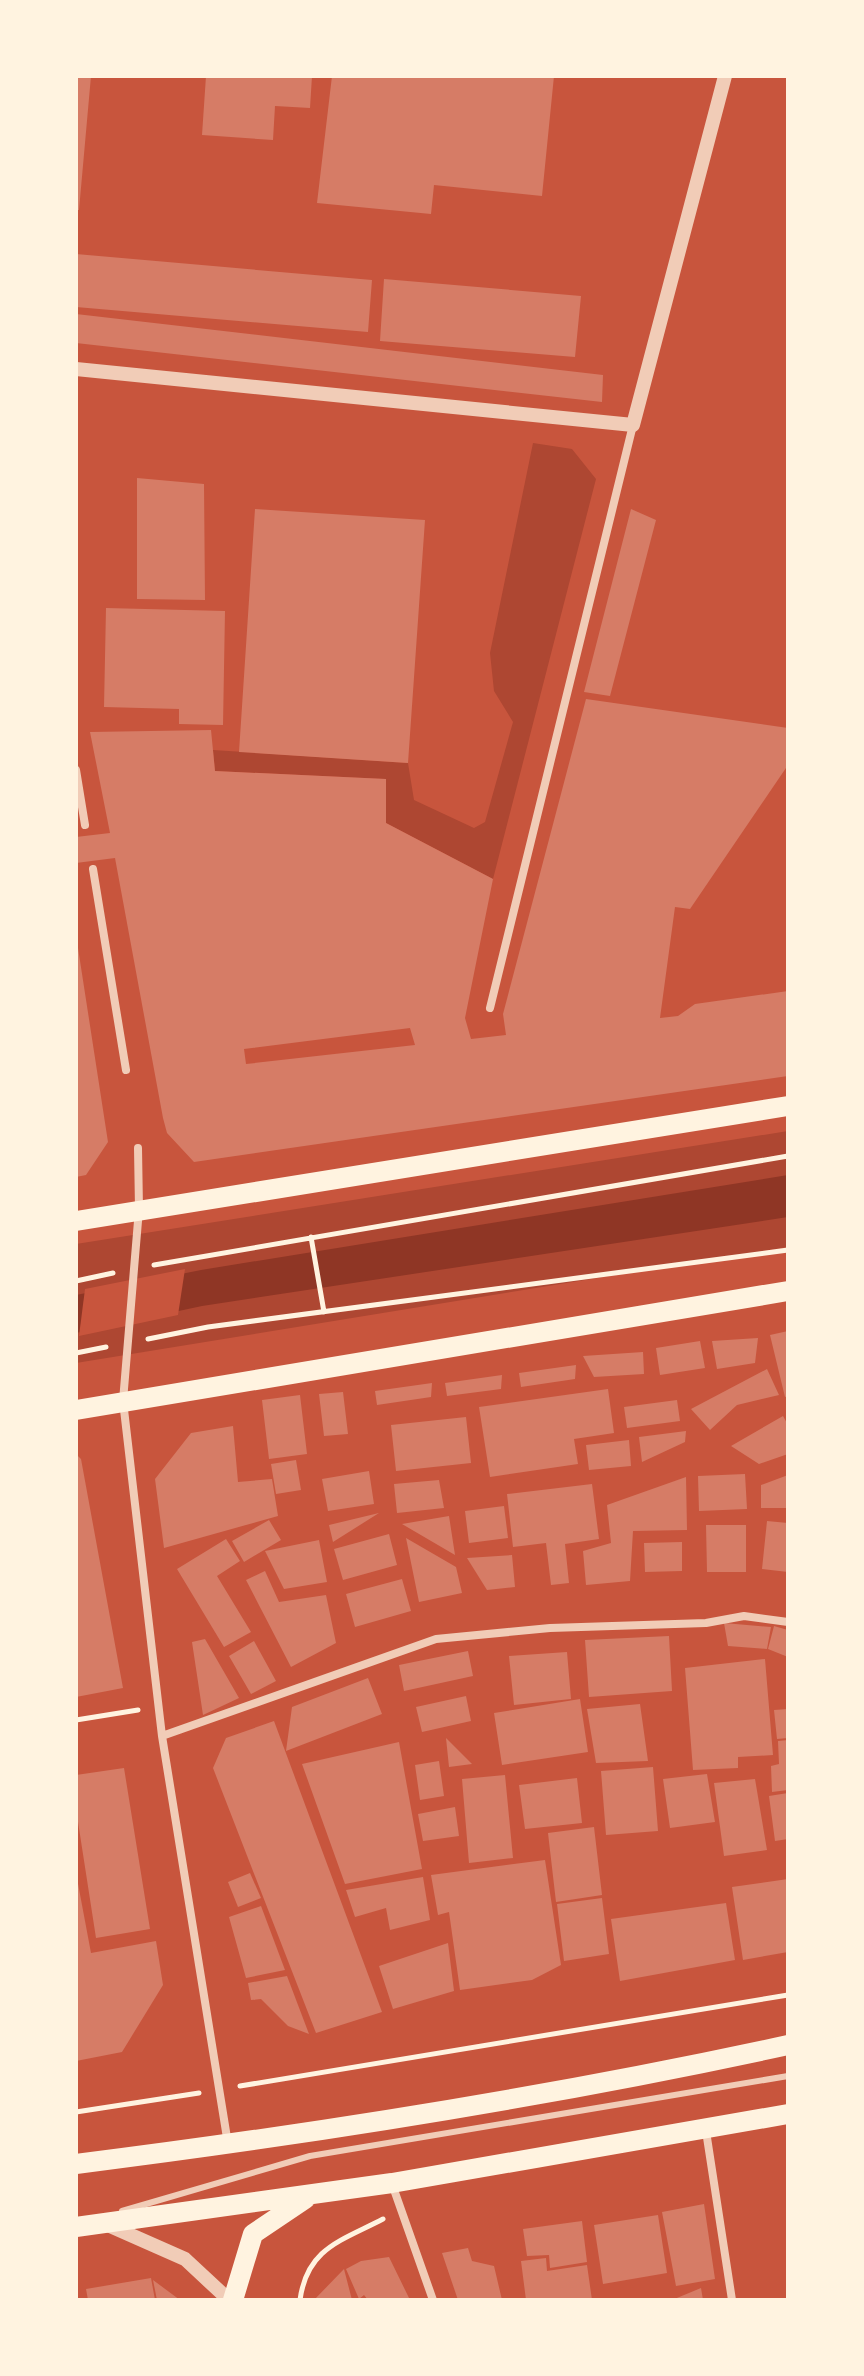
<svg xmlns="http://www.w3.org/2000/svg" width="864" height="2376" viewBox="0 0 864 2376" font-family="'DM Sans',sans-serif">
	<rect width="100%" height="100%" fill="#c8553d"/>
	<path fill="#ae4732" d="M533,443l39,6 24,30 -103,400 -107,-56 -1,-44 -170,-8 -2,-21 195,13 6,37 60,28 11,-6 28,-100 -19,-31 -4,-38z
		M788,1131v116l-712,116v-119z"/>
	<path fill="#8f3625" d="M788,1175v42l-586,89 -126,27v-38l125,-25z"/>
	<path fill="#c8553d" d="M185,1269l-7,46 -99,21 6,-47z"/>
	<path fill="#d67c66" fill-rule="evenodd" d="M76,76h15l-12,134h-3z
		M206,76h106l-2,32 -35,-2 -2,34 -71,-5z
		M332,76h222l-12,120 -108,-11 -3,29 -114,-11z
		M76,254l296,26 -4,52 -292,-25z
		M384,279l197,17 -6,61 -195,-16z
		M76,314l527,61 -1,27 -526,-59z
		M137,478l67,6 1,116 -68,-1z
		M255,509l170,11 -17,243 -169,-11z
		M631,509l25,11 -46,176 -26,-4z
		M106,608l119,3 -2,114 -44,-1v-15l-75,-2z
		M586,699l202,29v37l-98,144 -15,-2 -15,111 18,-2 17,-12 93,-13v85l-594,86 -27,-29 -4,-15 -48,-260 -39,5v-26l34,-4 -20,-101 121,-2 4,41 171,8v44l107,56 -28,139 6,21 35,-4 -3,-21zM410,1028l5,17 -169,19 -2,-15z
		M76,935l32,207 -22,33 -10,2z
		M788,1331v65l-3,1 -15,-62z
		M758,1338l-3,25 -38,6 -5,-28z
		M700,1341l5,27 -45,7 -4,-27z
		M643,1352l1,22 -50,3 -11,-21z
		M576,1365l-1,14 -54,8 -2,-14z
		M767,1369l12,26 -42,10 -27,25 -19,-21z
		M502,1375l-1,14 -54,7 -2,-13z
		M432,1383l-1,14 -54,8 -2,-14z
		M608,1389l6,44 -40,6 4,25 -88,13 -11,-70z
		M343,1392l5,42 -24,2 -5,-42z
		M300,1395l7,59 -38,5 -7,-59z
		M677,1400l3,21 -53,7 -3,-21z
		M783,1416l5,9v29l-29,10 -28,-18z
		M466,1417l5,46 -75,8 -5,-46z
		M233,1426l5,56 34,-3 6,37 -114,32 -9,-69 36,-46z
		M686,1431l-1,11 -43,20 -3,-25z
		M629,1440l2,26 -42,4 -3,-25z
		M76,1454l5,5 42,229 -47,9z
		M296,1460l5,30 -25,4 -5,-30z
		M369,1471l5,33 -46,7 -6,-32z
		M745,1474l2,35 -48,2 -1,-35z
		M788,1475v33h-27v-23z
		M686,1477l1,53 -54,1 -3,50 -44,4 -3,-34 28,-8 -4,-38z
		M439,1480l5,28 -47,5 -3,-29z
		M592,1484l7,55 -34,5 4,39 -18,2 -5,-42 -33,4 -6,-53z
		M504,1506l4,32 -39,5 -4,-32z
		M379,1513l-46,29 -4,-17z
		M449,1516l6,39 -53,-31z
		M269,1520l12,20 -37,22 -12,-21z
		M767,1521l21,2v49l-26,-3z
		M706,1525h40v47h-39z
		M389,1534l8,31 -54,15 -9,-31z
		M406,1538l50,29 6,26 -43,9z
		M226,1539l14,22 -23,15 34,56 -27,15 -47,-78z
		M319,1540l8,42 -43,7 -19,-38z
		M682,1542v29l-37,1 -1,-29z
		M512,1555l3,32 -28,3 -20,-32z
		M265,1571l14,31 47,-7 10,48 -45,24 -45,-87z
		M402,1579l9,32 -56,16 -9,-33z
		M724,1623l47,4 -4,22 -39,-3z
		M774,1626l14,4v27l-20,-8z
		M669,1636l3,55 -83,6 -4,-57z
		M205,1639l34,59 -36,17 -11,-73z
		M254,1641l22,40 -25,13 -22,-38z
		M468,1651l5,25 -69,15 -5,-26z
		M567,1652l4,47 -57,6 -5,-49z
		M765,1659l8,96 -35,2v11l-45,2 -8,-102z
		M368,1678l14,36 -96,37 6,-44z
		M466,1696l5,25 -49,11 -6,-25z
		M580,1699l8,53 -86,13 -8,-52z
		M640,1704l8,57 -52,2 -9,-54z
		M788,1709v29l-11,1 -3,-29z
		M274,1721l108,291 -66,21 -103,-265 13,-30z
		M446,1738l26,26 -23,3z
		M788,1740v50l-16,2 -1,-26 8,-2 -1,-23z
		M399,1742l23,127 -77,15 -43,-120z
		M439,1761l5,35 -24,4 -5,-35z
		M653,1767l5,64 -52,4 -5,-64z
		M124,1768l26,161 -54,9 -20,-129v-34z
		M707,1774l8,48 -45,6 -7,-49z
		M505,1775l8,83 -44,5 -7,-84z
		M577,1778l5,45 -57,6 -6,-44z
		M755,1779l12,71 -43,6 -10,-73z
		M788,1793v46l-13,2 -6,-45z
		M455,1807l4,29 -36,5 -5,-27z
		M594,1827l8,68 -46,7 -8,-69z
		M545,1860l16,105 -29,15 -72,10 -11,-78 -11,3 -7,-40z
		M76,1873l15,80 65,-12 7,44 -41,67 -46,9z
		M250,1873l11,25 -23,9 -10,-25z
		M423,1877l7,43 -40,10 -4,-22 -31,9 -9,-27z
		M788,1879v73l-45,8 -11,-73z
		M602,1898l7,56 -45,7 -7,-57z
		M726,1903l9,57 -115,21 -9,-62z
		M261,1906l24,64 -39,8 -17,-61z
		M448,1943l6,48 -61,18 -14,-43z
		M287,1976l22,58 -21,-8 -27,-27 -10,1 -3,-17z
		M704,2204l11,75 -39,7 -14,-74z
		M658,2215l9,58 -64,11 -9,-59z
		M582,2221l5,41 -37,6 -1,-13 -22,1 -4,-27z
		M468,2248l4,13 22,5 8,34h-44l-16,-47z
		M389,2257l21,43h-42l-4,-5 -5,4 -13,-30 15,-8z
		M546,2258l1,13 40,-6 5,35h-66l-5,-39z
		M344,2269l8,31h-38z
		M151,2278l4,22h-67l-2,-11z
		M153,2280l27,20h-23z
		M701,2288l2,12h-31z"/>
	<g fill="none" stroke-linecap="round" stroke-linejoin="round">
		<path stroke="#fff3e0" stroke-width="5" d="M311,1237l13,75
			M154,1265l634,-109
			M76,1281l37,-8
			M148,1339l60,-12 580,-77
			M76,1353l30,-6
			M76,1720l62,-10
			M240,2086l548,-91
			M76,2112l123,-19
			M300,2300c7,-52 41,-59 83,-81"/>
		<path stroke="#f1ccb7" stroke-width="6" d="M122,2211l188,-55 478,-80"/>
		<path stroke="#f1ccb7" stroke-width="8" d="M76,770l9,55
			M93,869l33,201
			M490,1008l143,-583
			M138,1148l1,61 -16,192 39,335 66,408
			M162,1736l274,-97 114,-11 156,-5 38,-7 44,6
			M706,2131l26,169
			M392,2184l41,116"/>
		<path stroke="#f1ccb7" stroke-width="14" d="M76,369l557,56 92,-349
			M108,2225l77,34 44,41"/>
		<path stroke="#fff3e0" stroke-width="20" d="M76,1221l712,-115
			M76,1410l712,-119
			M76,2164c238,-30 478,-68 712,-119
			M76,2227l316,-44 396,-69
			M233,2300l20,-66 52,-35"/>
	</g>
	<rect width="864" height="2376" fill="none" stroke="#fff3e0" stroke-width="156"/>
</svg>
